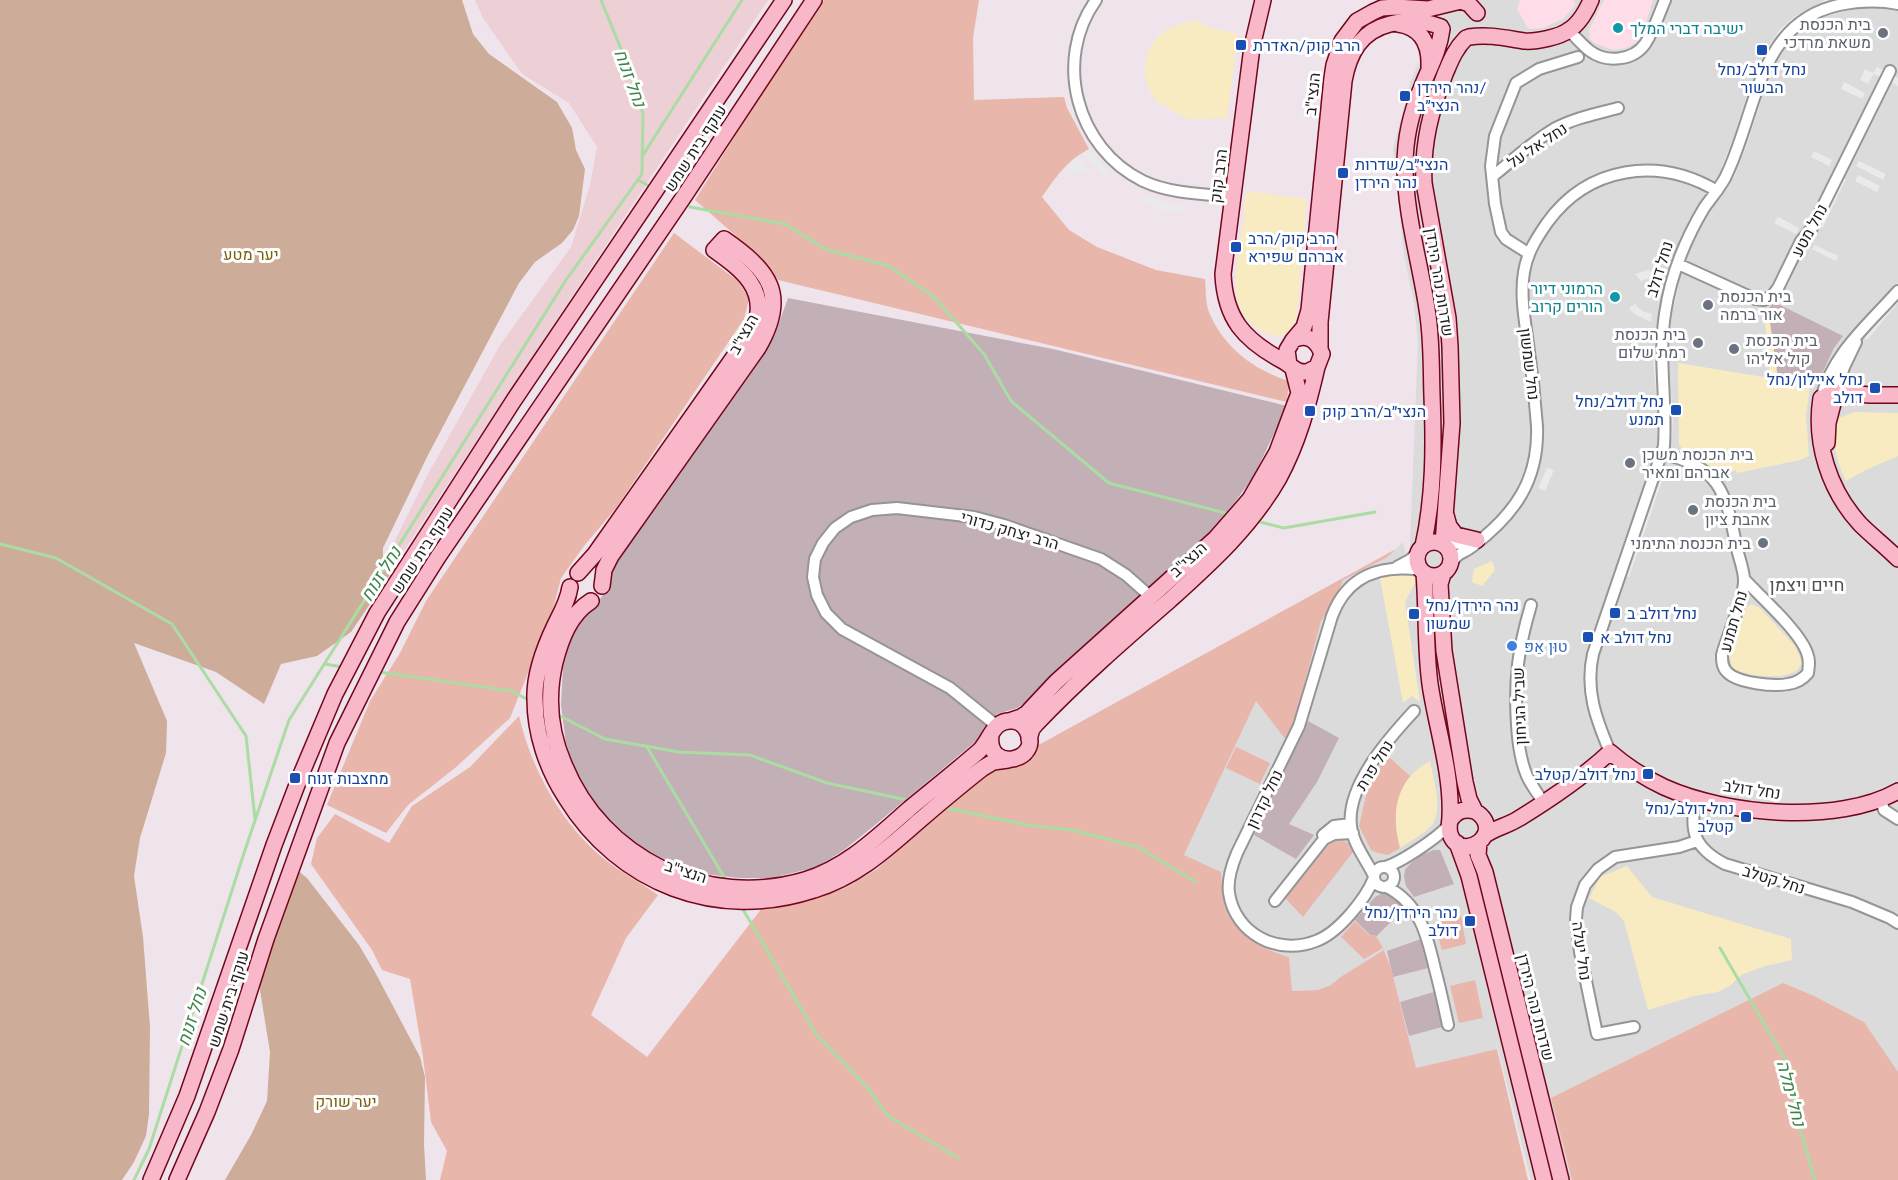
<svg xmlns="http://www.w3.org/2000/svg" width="1898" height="1180" viewBox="0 0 1898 1180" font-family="Lato,Heebo,sans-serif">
	<rect width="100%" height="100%" fill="#efe4eb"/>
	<path fill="#dbdbdc" d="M1446,0h452v1180h-367l-36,-143 2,12 -81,19 -25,-100 -6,-18 -43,26 -10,9 -14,5 -26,1 -3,-34 -26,-9 -19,-14 -9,-9 -9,-19 -6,-34 -36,-17 72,-155 30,39 13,-25 3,-21 19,-72 14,-21 8,-20 43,-22 17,-16 6,26 9,-226 -4,-39 -10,-48 -11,-106 17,-66z"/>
	<path fill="#ffdde8" d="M1520,0h53l3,4 -13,15 -20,9 -13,1 -2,-1 -11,-19z
		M1604,0h49l-11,34 -3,6 -12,8 -14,2 -19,-7 -4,-4 -1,-9z"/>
	<path fill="#c3afb6" d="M788,298l265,51 234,57 -33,70 -25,34 -20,23 -172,161 -20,14 -20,6 -13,14 -3,9 -106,88 -31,25 -27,17 -45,11h-32l-37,-4 -28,-9 -39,-21 -32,-30 -26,-35 -12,-36 -5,-38 2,-39 7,-27 14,-24 12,-10 11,-16 9,-31 148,-206 11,-18z
		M1774,302l69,34 -9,12 -15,32 -9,6 -12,-5 -20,-2 -10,-70z
		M1308,721l31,17 -22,44 -28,42 25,11 -18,24 -42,-24z
		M1434,850h6l14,34 -40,13 -8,-11 -2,-10 1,-6 4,-5 12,-10z
		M1383,893l12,3 10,11 -28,29 -7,-1 -15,-15 20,-23z
		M1421,939l7,29 -35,9 -6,-26z
		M1434,992l8,35 -33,9 -9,-34z"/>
	<path fill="#edcfd6" d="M475,0h293l-369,558 -10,-6 39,-78 72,-129 71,-98 19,-62 7,-38 -28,-44 -47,-29 -39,-56z"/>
	<path fill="#e8b6aa" d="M824,0h155l-6,38 1,62 90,-3 3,11 22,41c-22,11 -33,28 -47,48l27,33 28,17 59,23 49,9c1,10 0,23 4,33 14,35 45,58 80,69l-2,21 -509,-122 -18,-23 -65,-57 85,-136z
		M674,233l64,48 11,18 -5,20 -128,189 -32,38 -23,32 -9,35 -42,105 -55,50 -47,37 -22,28 -59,-28 43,-104 30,-48 26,-52z
		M1396,549l-10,9 -43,22 -8,20 -14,21 -19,72 -3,21 -13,26 -30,-39 -72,154 37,17c2,47 22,72 68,85l3,34 26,-1 13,-5 11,-9 42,-26 7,18 25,100 81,-19 31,131h-1088l7,-29 -16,-29 -8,-65 -13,-78 -28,-9 -10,-20 -61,-86 6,-26 18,-24 54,29 23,-37 58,-39 49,-51c12,51 39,102 78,137 18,16 41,28 61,42l-32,43 -35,77 56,42 115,-149 44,-7 39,-13 32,-19 110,-99 46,-22z
		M1236,747l34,16 -10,21 -34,-16z
		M1387,755l23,21c-16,27 -17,42 -10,72l-12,7 -10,-2 -7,-3 -12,-24 9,-40z
		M1340,839l10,5 3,8 -50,65 -18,-19 43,-53z
		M1461,916l5,28 -24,6 -8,-28z
		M1355,921l14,14 7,1 7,12 -19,11 -23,-22z
		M1475,980l8,38 -24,5 -9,-37z
		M1783,983l31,13 50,26 34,50v108h-326l-21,-82z"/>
	<path fill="#cdad99" d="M0,0h462l11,34 16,20 68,48 15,26 4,22 9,19 -6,47 -6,14 -11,13 -27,19 -16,21 -91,172 -45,93v10l10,12 -42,62 -34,24 -36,8 -17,40 -48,-32 -82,-29 33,78 -1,32 -26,85 -6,38 9,61 7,90 -1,87 -3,22 -12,26 -12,18h-122z
		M292,866l15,12 52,67 16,27 45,85 5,20 -1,67 2,36h-201l26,-45 16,-34 3,-49 -11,-68z"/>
	<path fill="#f8ebc1" d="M1196,20l10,6 32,8 -11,84 -37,1 -8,-2v-2l-8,-2 -12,-10 -2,2c-21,-20 -21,-57 5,-74 9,-6 21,-8 31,-11z
		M1246,191l61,8 -10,116c-9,41 -53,13 -60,-15 -5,-23 5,-64 8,-88l-2,-1z
		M1764,309h4l10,70 20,2 12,5 -4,29 3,41 -9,4 -63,13 -1,-3 -14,5c-12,-12 -37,-19 -43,-31l-1,-81 92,15z
		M1854,412l44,1v43l-32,14 -20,11c-9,-18 -17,-44 -7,-63z
		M1492,561l3,9 -13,16 -10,-4 2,-13z
		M1405,572l9,4 2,5 -11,21 15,100 -8,-6 -9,7 -23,-125z
		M1752,604l8,4 35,38 7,17c-2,4 -5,8 -10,10 -12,6 -48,3 -59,-4l-4,-13 1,-11c13,-10 7,-35 22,-41z
		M1430,761c3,18 14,50 1,65 -8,9 -21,15 -31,22 -9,-35 -5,-68 30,-87z
		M1627,866l25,31 139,42 1,21 -27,6 -24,9 -10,10 -13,7 -24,4 -46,14 -24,-89 -8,-9 -27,-14 11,-21z"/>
	<path fill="#eaeaea" d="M1825,0h11l-19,6 -20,12 -16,13 -18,28 -2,-1 18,-28 16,-14z
		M1876,5l22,3v3l-22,-3h-20l-33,9 -19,11 -14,12 -16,24 -2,-1 5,-9 26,-28 18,-11 11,-4z
		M1877,67l21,11v8l-24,-12 -6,10 -8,-4 5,-11 8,4z
		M1844,82l21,11 -3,6 -21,-10z
		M1761,90l3,1 -16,51 -14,36 -3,-1z
		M1746,97l3,1 -12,40 -13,31 -3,-1 13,-31z
		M1090,150l19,23 -4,4 -22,-23z
		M1814,151l18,9 -3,6 -18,-9z
		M1077,158l11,13 -5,4 -4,-4 -5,4 -7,-8z
		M1859,161l27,13 -3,6 -27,-14z
		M1858,175l22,11 -3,6 -22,-11z
		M1842,179h4l-23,48 -6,1z
		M1145,195l21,8 15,4v-2l4,1 -2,7 -19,-3 -22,-9z
		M1778,217l21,11 -3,6 -22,-11z
		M1815,245l23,11 -2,5 -24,-12z
		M1647,270l14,2 -2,7 -9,-1 -9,3 -6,-7z
		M1675,287l3,1 -6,26 -4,40 5,63 -1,21h-3l-2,-106z
		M1898,299v4l-31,37 -3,-2z
		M1635,304l7,7 10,3 -1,8 -17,-8 -5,-6z
		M1653,359h3l4,76h-3l1,-18z
		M1547,468l7,2 -9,21 -7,-3z
		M1647,474l3,1 -39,113 -2,-1z
		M1659,480l3,1 -33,96 -3,-1z
		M1411,897l16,22 5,14 19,78h-2l-40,-112z"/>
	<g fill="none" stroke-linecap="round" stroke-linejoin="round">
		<path stroke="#aadca4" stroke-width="3" d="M643,155l99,-155
			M638,180l11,6
			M690,207l95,17 40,25 64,17 45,31 50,57 27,47 98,82 120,31
			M1256,521l28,7 91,-16
			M0,544l56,14 116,66 74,112 9,83
			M325,664l17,3
			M379,672l133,19 18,10
			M558,715l47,24 74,13 71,3 77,28 85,18
			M647,747l80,135
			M942,807l85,18 45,5 66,17 58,35
			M741,906l75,128 51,53 21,29 70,42
			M1720,948l67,115 7,44 21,73
			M134,1180l15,-31 95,-296 45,-133 277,-440 76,-106 1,-61 -15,-47 -27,-66"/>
		<g stroke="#959595" stroke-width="14">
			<path id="street" d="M1096,0c-43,60 -20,148 47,181 28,13 61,13 91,16
				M1569,31c7,6 13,14 21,20 16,12 43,10 55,-7 9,-13 14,-30 20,-44
				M1493,176c20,-16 39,-34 61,-47 20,-11 42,-15 64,-21
				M1528,253l-22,-14 -5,-7 -6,-28 -4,-38 4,-30 21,-53 23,-14 39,-12
				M1678,264l77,35 9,1 8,-4 6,-8 23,-47 11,-13 78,-157
				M1836,392l8,-25 12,-25
				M1821,398c13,-46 46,-72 77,-107
				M1662,454c57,11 64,39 74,90 2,12 8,25 8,36 1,17 -17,56 -22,75 0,6 0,12 5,17 10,11 47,15 61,12 8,-1 15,-5 20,-11 1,-7 2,-13 -1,-20 -7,-21 -46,-56 -62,-73
				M1444,546l27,-5
				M1450,566c9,-16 10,-10 23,-20 42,-32 66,-66 64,-120 -2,-28 -5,-55 -9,-82 -3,-23 -8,-48 -4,-72 3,-19 12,-33 23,-49 41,-57 111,-67 170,-32
				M1397,567l13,-7 8,-8
				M1531,605c-13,44 -17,74 -14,120 1,17 3,35 10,51 4,9 11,18 17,27
				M997,726l-47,-38 -108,-59 -16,-16 -9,-18 -4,-18 2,-18 8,-16 12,-15 16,-11 21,-7 25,-2 77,9 30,8 97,34 25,16 25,22
				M1610,752c-14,-33 -25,-62 -17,-98l71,-208c3,-44 -6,-88 1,-132 5,-36 20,-74 39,-106 7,-10 15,-19 21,-30 32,-63 31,-155 114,-173 20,-4 39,-5 59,-1
				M1696,798c-7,33 -2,50 29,66l127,38 38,16 8,5
				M1881,800l3,10 14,9
				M1323,835l11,-9 17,-2
				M1385,867c15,-4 56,-31 65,-44
				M1374 877a10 10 0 1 1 20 0a10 10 0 1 1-20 0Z
				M1374,876c-7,-15 -21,-32 -23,-50 -5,-40 38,-88 63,-115
				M1374,878c-9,22 -36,55 -58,63 -38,15 -81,-7 -87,-48 -2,-14 3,-28 8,-40l62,-127 33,-110c15,-40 48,-52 89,-46
				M1387,887c33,17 40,48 48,82 5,19 9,37 13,56
				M1275,901l49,-62 10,-5 19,-1
				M1634,1027l-37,7 -17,-82 -4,-33 1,-12 8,-22 13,-16 17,-12 64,-10 18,-6"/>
		</g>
		<g stroke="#73061d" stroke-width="18">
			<path id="secondary" d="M1263,0l-11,47 -29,227c2,45 21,66 60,87 9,5 13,12 24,11l10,-5 5,-13c-5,-14 -15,-21 -29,-14l-6,10 2,15
				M1398,24c24,3 32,21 31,43
				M1469,37c19,-3 36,1 55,4 12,1 36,-4 45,-11 10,-6 18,-20 22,-30
				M1293,340l11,-13 5,-17 23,-232 2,-13 8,-24 15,-20 16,-9 9,-4 13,-1 33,2 33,-8 8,3 8,9
				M1320,348v-26l24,-241c5,-28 17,-50 46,-57 19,-4 33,-4 51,3
				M1827,395l9,-3 34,3h28
				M1821,398c-7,45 8,92 39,126 12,12 26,23 38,35
				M1827,443l1,-20 8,-31
				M1446,515l3,11 7,9 21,5
				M1417 559a17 17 0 1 1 34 0a17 17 0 1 1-34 0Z
				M1443,544l9,-121 -2,-77 -2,-28 -24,-135c-2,-39 7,-73 21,-109 6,-14 10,-25 21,-36
				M1423,546c11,-49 11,-100 9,-150 -1,-29 0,-58 -5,-87 -7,-47 -22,-96 -22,-144 0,-26 6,-52 16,-76 8,-21 18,-37 21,-60
				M578,573l17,-19 160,-227c13,-38 -13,-57 -41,-77l10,-11c46,32 65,56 34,109l-147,208 -7,14 -2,16
				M1424,573c3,37 1,74 6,111 6,42 22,89 20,132 0,6 -2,12 0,18 11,31 58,-2 25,-23 -11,-3 -19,0 -25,10
				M1443,574l-3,10 4,67 21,131 4,17 6,12
				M570,587c-2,14 -9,26 -15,38 -11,23 -21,49 -20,74 0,35 12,70 31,99 53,86 151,124 248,92 43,-13 73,-41 106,-70 20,-17 41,-35 63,-52l10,-6 15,-2
				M591,601c-21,13 -30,38 -36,61 -8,34 -5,70 9,102 38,95 143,145 241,116 42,-13 72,-43 104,-71 23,-19 47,-38 70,-58 11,-10 14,-32 33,-30 6,0 12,4 15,10 16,30 -41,43 -36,4
				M1009,721l12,-4 6,-4 29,-31 160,-144 34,-39 27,-47 22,-59 -6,-24
				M1029,739l3,-10 4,-5c42,-44 88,-84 134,-124 41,-37 81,-73 109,-122 19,-35 29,-72 38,-111
				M1484,836c10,-8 23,-10 34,-17 33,-20 64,-41 92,-67 16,14 35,26 54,35 62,28 174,38 234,4
				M1479,842l-1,13 7,17 76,308
				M1457,843l12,33 75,304
				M151,1180l36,-84 87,-251 26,-68 35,-83 42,-81 137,-213 270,-400
				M177,1180l30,-68 24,-63 35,-110 71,-196 60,-121 41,-65 247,-362 129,-195"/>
		</g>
		<use href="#street" stroke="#fff" stroke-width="10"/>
		<use href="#secondary" stroke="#f8b8c9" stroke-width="15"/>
	</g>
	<g fill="#0f9aa8" stroke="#fff" stroke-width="2">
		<circle cx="1618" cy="28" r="6"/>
		<circle cx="1615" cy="297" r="6"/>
	</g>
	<g fill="#6b7280" stroke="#fff" stroke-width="2">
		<circle cx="1883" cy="33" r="6"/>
		<circle cx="1708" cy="305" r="6"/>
		<circle cx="1698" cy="343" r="6"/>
		<circle cx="1734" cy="349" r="6"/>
		<circle cx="1630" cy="463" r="6"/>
		<circle cx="1693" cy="510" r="6"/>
		<circle cx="1763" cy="543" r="6"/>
	</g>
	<g fill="#1a4fb4" stroke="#fff" stroke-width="2">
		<rect x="1235" y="39" width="12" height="12" rx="3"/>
		<rect x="1756" y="44" width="12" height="12" rx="3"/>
		<rect x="1399" y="90" width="12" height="12" rx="3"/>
		<rect x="1337" y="167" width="12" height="12" rx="3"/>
		<rect x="1230" y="241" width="12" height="12" rx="3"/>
		<rect x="1869" y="382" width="12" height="12" rx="3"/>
		<rect x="1670" y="404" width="12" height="12" rx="3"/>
		<rect x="1304" y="405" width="12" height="12" rx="3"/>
		<rect x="1609" y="607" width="12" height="12" rx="3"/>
		<rect x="1408" y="608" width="12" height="12" rx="3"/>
		<rect x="1582" y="631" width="12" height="12" rx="3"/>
		<rect x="1642" y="768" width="12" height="12" rx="3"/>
		<rect x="289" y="772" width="12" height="12" rx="3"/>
		<rect x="1740" y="811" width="12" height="12" rx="3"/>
		<rect x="1464" y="915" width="12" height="12" rx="3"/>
	</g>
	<circle fill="#3f7fe0" stroke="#fff" stroke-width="2" cx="1512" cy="646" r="6"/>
	<g text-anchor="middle" stroke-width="6" stroke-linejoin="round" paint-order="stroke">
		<g font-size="16" fill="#5b616d" stroke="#fff" text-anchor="start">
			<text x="1871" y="30" text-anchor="end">בית הכנסת<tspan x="1871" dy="18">משאת מרדכי</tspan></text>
			<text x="1720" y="302">בית הכנסת<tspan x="1720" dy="18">אור ברמה</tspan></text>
			<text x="1686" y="340" text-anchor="end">בית הכנסת<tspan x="1686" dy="18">רמת שלום</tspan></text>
			<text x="1746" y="346">בית הכנסת<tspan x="1746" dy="18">קול אליהו</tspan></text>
			<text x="1642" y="460">בית הכנסת משכן<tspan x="1642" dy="18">אברהם ומאיר</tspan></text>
			<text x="1705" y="507">בית הכנסת<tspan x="1705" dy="18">אהבת ציון</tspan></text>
			<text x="1751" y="549" text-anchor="end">בית הכנסת התימני</text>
		</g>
		<g font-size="16" fill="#0d838f" stroke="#fff" text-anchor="start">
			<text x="1630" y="34">ישיבה דברי המלך</text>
			<text x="1603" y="294" text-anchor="end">הרמוני דיור<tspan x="1603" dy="18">הורים קרוב</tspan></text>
		</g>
		<g font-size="16" fill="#164399" stroke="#fff" text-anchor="start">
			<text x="1253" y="51">הרב קוק/האדרת</text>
			<text x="1762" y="75" text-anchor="middle">נחל דולב/נחל<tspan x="1762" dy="18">הבשור</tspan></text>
			<text x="1417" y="93">נהר הירדן/<tspan x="1417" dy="18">הנצי״ב</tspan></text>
			<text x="1355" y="170">הנצי״ב/שדרות<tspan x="1355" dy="18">נהר הירדן</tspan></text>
			<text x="1248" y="244">הרב קוק/הרב<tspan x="1248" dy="18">אברהם שפירא</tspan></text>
			<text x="1863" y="385" text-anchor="end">נחל איילון/נחל<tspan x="1863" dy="18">דולב</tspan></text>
			<text x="1664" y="407" text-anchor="end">נחל דולב/נחל<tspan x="1664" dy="18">תמנע</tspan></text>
			<text x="1322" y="417">הנצי״ב/הרב קוק</text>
			<text x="1426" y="611">נהר הירדן/נחל<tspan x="1426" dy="18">שמשון</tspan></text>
			<text x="1627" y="619">נחל דולב ב</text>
			<text x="1600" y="643">נחל דולב א</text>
			<text x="1636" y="780" text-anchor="end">נחל דולב/קטלב</text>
			<text x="307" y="784">מחצבות זנוח</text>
			<text x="1734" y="814" text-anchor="end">נחל דולב/נחל<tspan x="1734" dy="18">קטלב</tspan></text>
			<text x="1458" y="918" text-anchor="end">נהר הירדן/נחל<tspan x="1458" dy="18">דולב</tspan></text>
		</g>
		<g font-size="16" fill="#1e1e1e" stroke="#fff">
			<text transform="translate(1312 94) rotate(-84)" y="6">הנצי"ב</text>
			<text transform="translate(1537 145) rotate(-34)" y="6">נחל אל על</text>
			<text transform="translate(695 148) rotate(-57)" y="6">עוקף בית שמש</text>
			<text transform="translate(1218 176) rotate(-83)" y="6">הרב קוק</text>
			<text transform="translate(1809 230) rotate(-61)" y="6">נחל מטע</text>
			<text transform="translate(1659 269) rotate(-73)" y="6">נחל דולב</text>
			<text transform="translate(1440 282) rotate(81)" y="6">שדרות נהר הירדן</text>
			<text transform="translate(743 334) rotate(-61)" y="6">הנצי"ב</text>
			<text transform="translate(1530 364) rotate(83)" y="6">נחל שמשון</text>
			<text transform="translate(1010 530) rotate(16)" y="6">הרב יצחק כדורי</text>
			<text transform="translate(422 550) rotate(-57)" y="6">עוקף בית שמש</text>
			<text transform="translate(1188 559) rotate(-42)" y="6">הנצי"ב</text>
			<text transform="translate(1733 621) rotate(-74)" y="6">נחל תמנע</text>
			<text transform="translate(1519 706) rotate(-92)" y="6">שביל הגיחון</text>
			<text transform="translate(1374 765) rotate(-58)" y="6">נחל פרת</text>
			<text transform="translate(1752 789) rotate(8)" y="6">נחל דולב</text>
			<text transform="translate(1264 799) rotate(-64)" y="6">נחל קדרון</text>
			<text transform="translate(686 871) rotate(18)" y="6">הנצי"ב</text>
			<text transform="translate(1774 879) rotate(17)" y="6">נחל קטלב</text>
			<text transform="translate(1582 951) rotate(82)" y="6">נחל יעלה</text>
			<text transform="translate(228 999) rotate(-72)" y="6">עוקף בית שמש</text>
			<text transform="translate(1536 1007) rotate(76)" y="6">שדרות נהר הירדן</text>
		</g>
		<g font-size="16" fill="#7a600d" stroke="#fff">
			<text x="251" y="260">יער מטע</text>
			<text x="346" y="1107">יער שורק</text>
		</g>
		<g font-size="16" fill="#366cbe" stroke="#fff" text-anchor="start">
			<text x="1524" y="652">טוּן אַפּ</text>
		</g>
		<g font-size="18" font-style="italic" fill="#3c854a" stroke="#fff">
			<text transform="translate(630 78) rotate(70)" y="6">נחל זנוח</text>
			<text transform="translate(381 574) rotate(-58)" y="6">נחל זנוח</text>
			<text transform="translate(192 1017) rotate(-72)" y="6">נחל זנוח</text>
			<text transform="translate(1791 1093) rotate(75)" y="6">נחל ימלה</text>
		</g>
		<g font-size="18" fill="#515151" stroke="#fff">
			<text x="1807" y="591">חיים ויצמן</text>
		</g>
	</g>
</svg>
